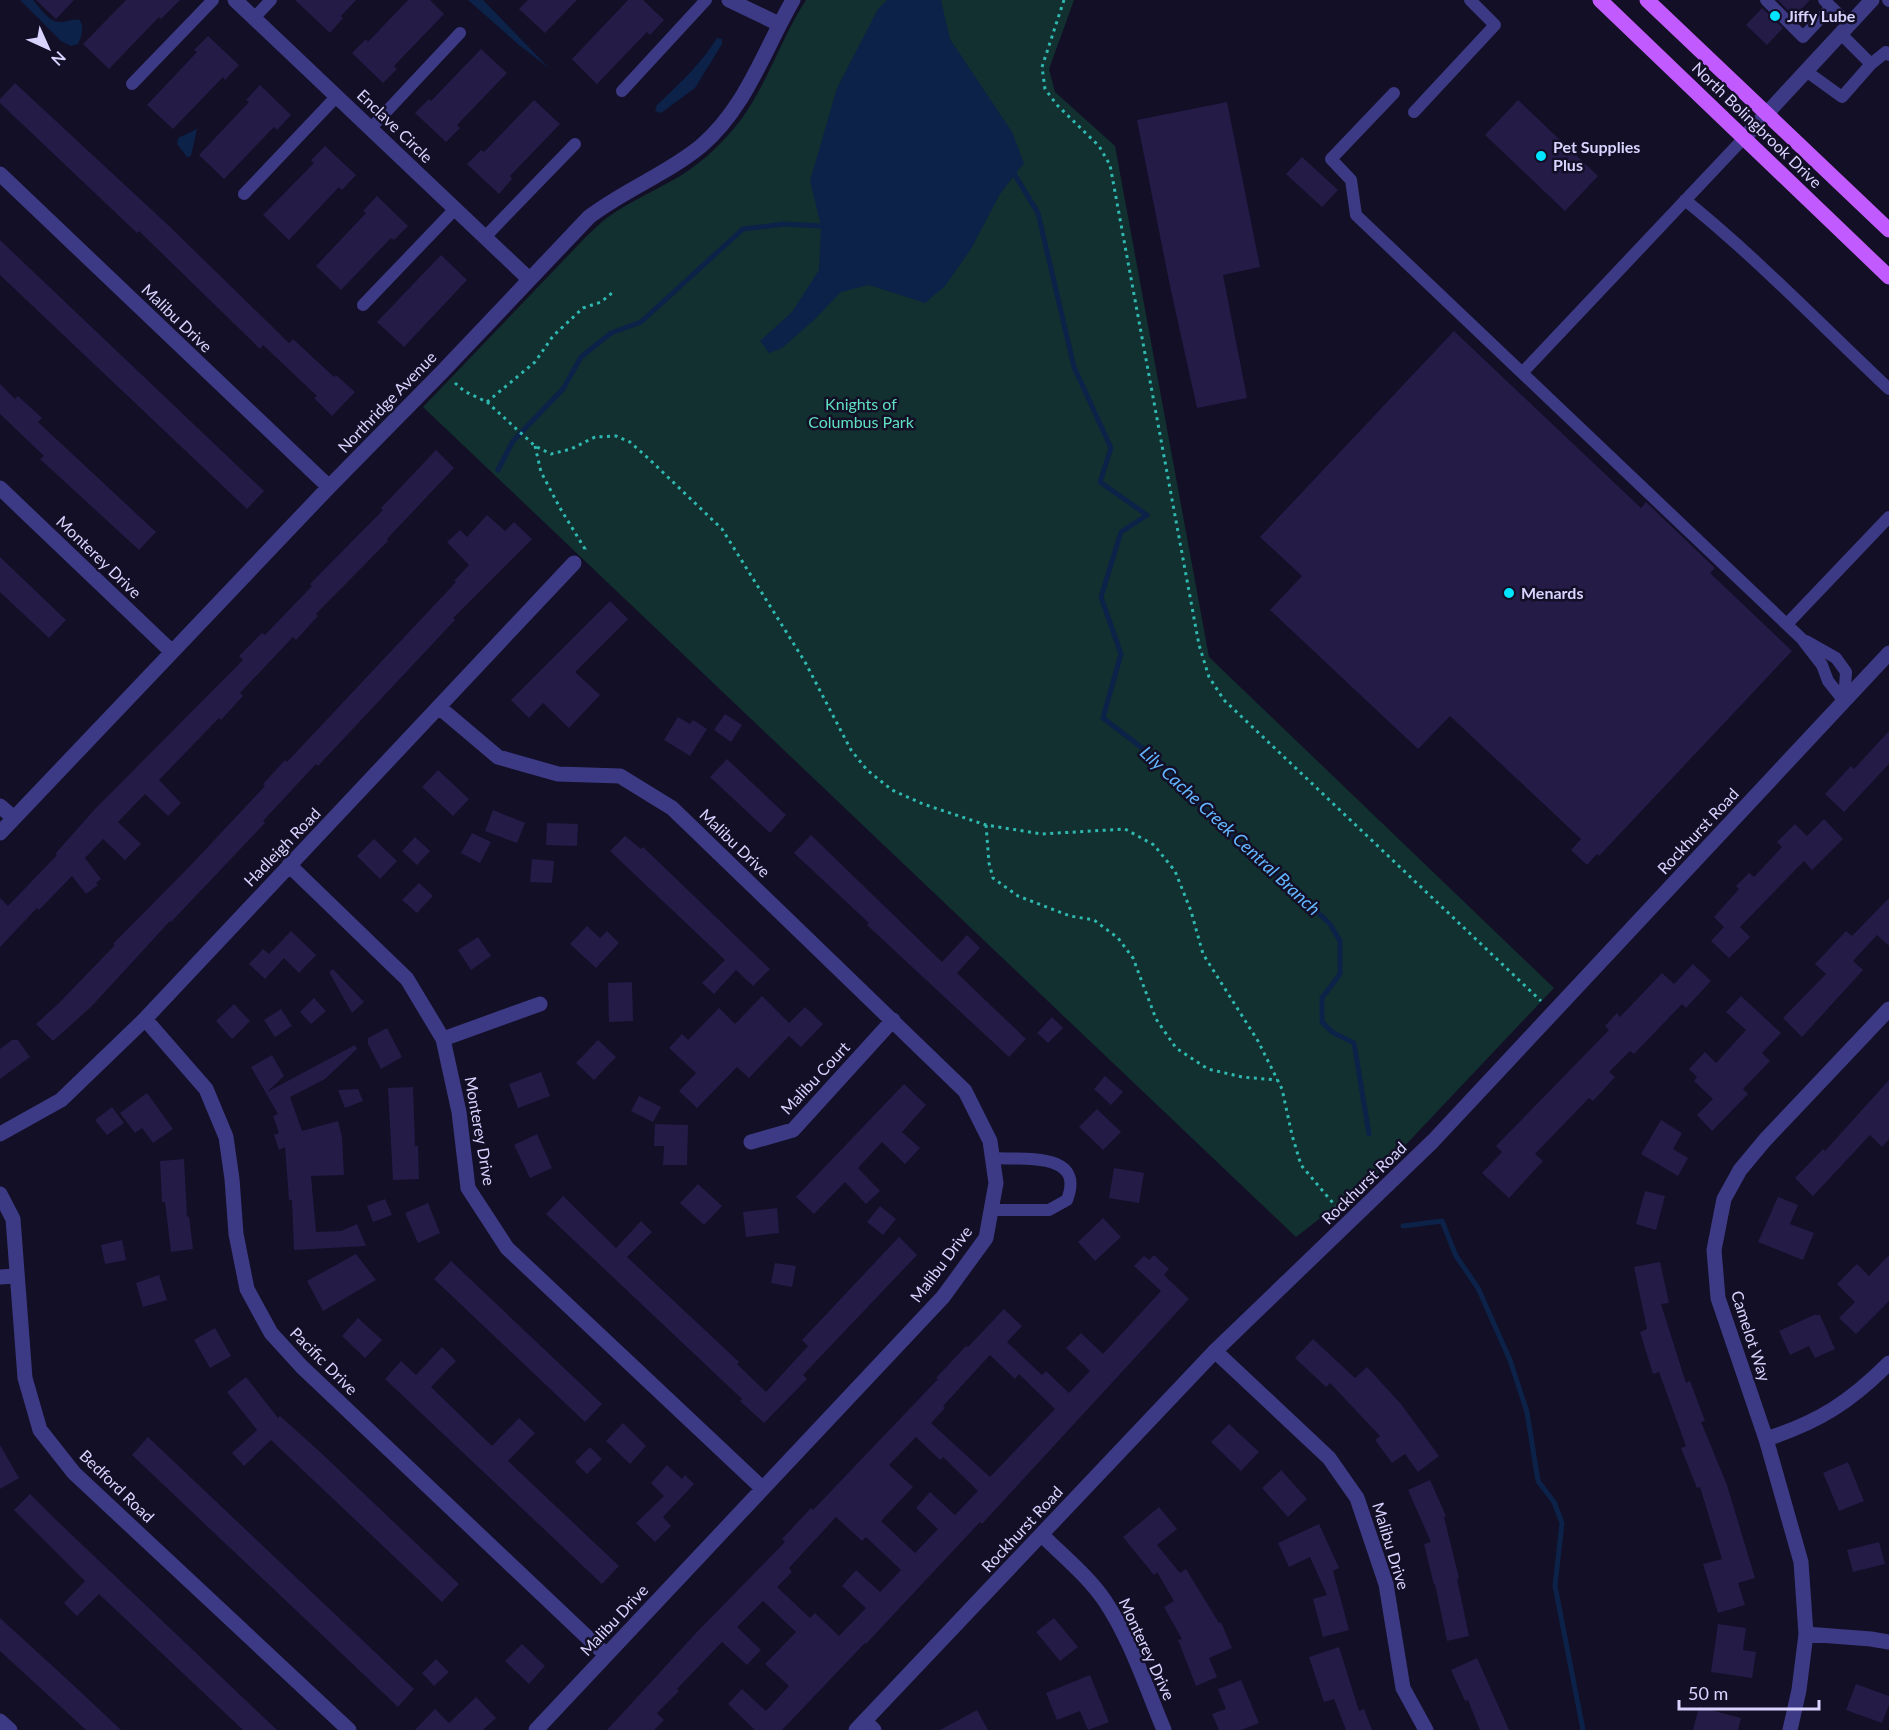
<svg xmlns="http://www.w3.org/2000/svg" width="1889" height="1730" viewBox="0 0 1889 1730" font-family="Lato,sans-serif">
	<rect width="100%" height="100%" fill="#130f26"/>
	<path fill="#12302f" d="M806,0h268l-25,69 6,23 60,54 94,511 345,331 -173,183 -85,66 -873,-830 158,-165c9,-9 18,-18 27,-25 23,-16 48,-27 72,-41 18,-11 35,-26 49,-42 35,-38 49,-91 77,-134z"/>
	<path fill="#0c2248" d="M20,0h13c7,8 16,22 27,22 7,0 13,-4 20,-2 4,9 2,15 -2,24l-7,2 -10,-5z
		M468,0h15l66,68 -30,-23z
		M887,0h54l9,39 62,93 12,31 -24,31 -29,55 -26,37 -20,17 -56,-18 -28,7 -28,29 -31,27 -13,5 -9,-12 32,-29 27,-42 2,-44 -11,-45 27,-93 41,-79z
		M717,38l5,1v5l-27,44 -34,25 -6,-2 2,-6c22,-21 44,-41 60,-67z
		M197,129l-6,27 -4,1 -10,-13 1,-6z"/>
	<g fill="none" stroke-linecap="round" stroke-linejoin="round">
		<path stroke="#0c2248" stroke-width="5" d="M1012,170l26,43 36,154 37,81 -11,34 47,33 -26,17 -20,65 20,57 -18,64 55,42 66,70 67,57 39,37 10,17v33l-18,24v24l10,10 22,11 15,91
			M498,470l15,-29 50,-52 18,-32 30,-24 30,-11 102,-93 41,-5 37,2
			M1403,1226l39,-5 14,35 22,32 32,72 17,52 11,69 16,21 8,21 -7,63 28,144"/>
	</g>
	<path fill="#241b47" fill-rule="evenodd" d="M36,0h38l-18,19z
		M126,0h54l-19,19 -2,-2 -50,52 -26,-25z
		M295,0h61l-15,16 2,2 -13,15z
		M408,0h22l14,14 -50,52 3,3 -14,14 -31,-30 14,-14 2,3z
		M528,0h49l-32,33 -26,-24z
		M628,0h15l21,20 -14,15 -3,-3 -50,52 -25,-25z
		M1778,0h32l-16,17z
		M1762,8l21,20 -16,17 -21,-20z
		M208,36l31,29 -14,15 -2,-3 -50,52 -26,-24 50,-53 -3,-2z
		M481,49l26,24 -50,52 3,3 -14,14 -31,-29 14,-14 2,2z
		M15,83l153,142 121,118 4,-4 41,38 2,-2 19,17 -23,24 -18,-18 3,-2 -54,-51 -3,4 -121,-118 -2,2 -137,-130v-4z
		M260,85l31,30 -14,15 -3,-3 -50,52 -25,-24 50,-53 -3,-2z
		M534,100l26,24 -50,52 2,3 -13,15 -32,-30 14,-14 3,2z
		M1518,100l80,76 -33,35 -80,-76z
		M1227,102l33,165 -37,8 24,123 -50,10 -27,-122 -33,-166z
		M325,146l31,29 -14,15 -3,-3 -50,53 -26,-25 51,-52 -3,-3z
		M1302,157l36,33 -16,17 -36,-33z
		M377,196l31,30 -14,14 -3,-2 -50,52 -25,-24 50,-53 -3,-2z
		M0,240l264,251 -17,18 -247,-234z
		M441,255l26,25 -63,67 -27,-25z
		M1454,331l187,177 5,-6 69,66 -5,5 82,78 -193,205 -2,-2 -10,11 -16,-15 10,-11 -131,-123 -32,33 -148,-139 32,-34 -42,-39z
		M0,384l15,15 3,-3 24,22 -4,4 118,110 -17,18 -99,-91 4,-3 -44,-42z
		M436,450l18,18 -67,71 1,2 -72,73 2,2 -22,24 -3,-3 -53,56 3,3 -22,24 -2,-2 -60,62 22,23 -13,13 -23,-22 -27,28 23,22 -16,16 -22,-21 -18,19 16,21 -5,4 2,2 -12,9 -14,-18 -33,34 -2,-2 -37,39v-49l8,8 49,-51 -2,-1 40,-45 148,-149 -4,-4 23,-23 3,2 47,-49 -2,-2 73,-74 -2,-2z
		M487,515l18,16 9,-9 18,17 -79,79 2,2 -137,146 -2,-2 -53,57 2,2 -94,99 -1,-1 -78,85 -39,35 -17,-17 24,-22 55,-57 -2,-1 77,-78 75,-80 -2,-2 22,-24 2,2 169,-180 -2,-1 15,-16 -22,-23 13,-12 7,7z
		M0,557l66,63 -17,18 -49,-46z
		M610,601l18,18 -53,53 25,23 -31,33 -26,-25 -14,15 -18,-18z
		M725,714l17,11 -11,17 -17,-12z
		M678,717l12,7 3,-4 14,9 -17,27 -26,-16z
		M1889,731v33l-45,48 -19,-18 26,-28 3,3z
		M727,759l59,56 -16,18 -60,-56z
		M438,770l31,29 -16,17 -31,-29z
		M493,810l32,13 -8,20 -32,-12z
		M1824,819l19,20 -31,31 -8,-9 -64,66 10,10 -21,21 -18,-17 13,-14 -10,-10 25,-28 -3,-3 13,-13 5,4 28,-30 -5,-5 18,-18 12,12z
		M547,823l31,1 -1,22 -31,-1z
		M472,833l19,9 -11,21 -19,-10z
		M811,835l131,127 25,-27 13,13 -23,25 69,66 -17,18 -142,-132 2,-2 -75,-70z
		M625,836l16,13 2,-2 127,122 -17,17 -17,-16 -22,24 -12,-11 23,-23 -115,-109z
		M415,837l15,14 -13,14 -15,-14z
		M374,839l23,22 -17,18 -23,-23z
		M532,859l22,2 -2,22 -22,-1z
		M419,883l14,13 -16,17 -15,-13z
		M1889,898v48l-12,-11 -24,26 10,9 -61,67 -19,-19 43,-44 -11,-10 31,-33 6,5z
		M587,926l13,12 7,-7 12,12 -23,25 -26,-24z
		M291,931l25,24 -17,18 -15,-15 -19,21 -16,-15 14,-15 6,5z
		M478,937l13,19 -20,14 -13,-20z
		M1693,964l18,17 -25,27 -4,-4 -48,50 -4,-3 -21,21 6,5 -22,24 -4,-3 -54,56 8,7 -34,37 -27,-25 20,-21 -6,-6 113,-116 -4,-4 12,-13 3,4 42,-44 12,11z
		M333,969l31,33 -12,11 -23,-41z
		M632,982l1,39 -24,1 -1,-39z
		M762,996l27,27 16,-16 18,17 -22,23 -12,-11 -40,42 -12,-11 -40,41 -18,-17 17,-18 -27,-25 13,-14 6,6 31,-32 16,16z
		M1741,996l40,37 -19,20 8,8 -27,28 5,5 -36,37 -15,-16 16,-16 -19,-18 3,-4 -8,-8 16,-17 11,11 30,-33 -20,-18z
		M314,998l12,13 -15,13 -11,-12z
		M234,1004l16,17 -18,18 -16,-18z
		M281,1009l11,17 -17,11 -11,-17z
		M1052,1017l11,11 -15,15 -11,-10z
		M387,1028l15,29 -21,12 -13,-25v-6z
		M12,1040h6l12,17 -30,22v-30z
		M598,1040l18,17 -22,23 -18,-17z
		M355,1045l2,4 -32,30 -35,18 12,34 36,-10 4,16 2,38 -33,1 5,56 25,-1 16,-7 9,22 -72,4 -2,-50h-3l-4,-53 -6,3 -5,-15 5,-2 -6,-17 5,-2 -27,-47 21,-12 12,21 -17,16z
		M541,1072l9,24 -32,12 -9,-24z
		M1105,1076l18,16 -12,13 -17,-16z
		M1889,1080v59l-7,8 -12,-12 -57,61 -18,-18 28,-29 2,2z
		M904,1084l22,21 -24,27 18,16 -15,16 -23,-22 -24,26 22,23 -14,13 -21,-22 -31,32 -18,-17z
		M413,1087l2,59h3l1,33 -26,1 -5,-92z
		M358,1089l5,12 -18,7 -7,-18z
		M147,1093l26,36 -20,14 -11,-15 -7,5 -15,-20z
		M639,1096l22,11 -8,15 -22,-11z
		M112,1107l12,16 -17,12 -12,-15z
		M1097,1109l24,23 -18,18 -24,-23z
		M1661,1120l21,13 -9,16 15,9 -10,18 -37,-22z
		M655,1124l33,1 -1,40h-24l1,-19h-10z
		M537,1134l15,34 -22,10 -16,-33z
		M184,1159l3,58 2,-1 4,33 -22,3 -6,-50h-3l-2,-41z
		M1114,1168l30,5 -5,30 -30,-5z
		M698,1184l24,22 -18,19 -24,-22z
		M1645,1191l20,5 -9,34 -20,-6z
		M563,1196l53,52 25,-27 11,11 -25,25 112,105 -2,2 29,28 42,-46 -6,-6 97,-103 18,18 -114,120 4,4 -43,44 -24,-22 2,-2 -196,-185z
		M1778,1197l20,8 -8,19 24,9 -11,27 -45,-18z
		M385,1199l7,16 -19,7 -6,-16z
		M428,1203l12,30 -22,10 -13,-30z
		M880,1206l16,13 -13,16 -16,-13z
		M777,1208l2,25 -33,4 -3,-25z
		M1103,1218l18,19 -26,24 -17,-19z
		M122,1240l4,20 -21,4 -4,-19z
		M356,1254l20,26 -53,31 -16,-30z
		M1154,1255l15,14 -5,6 25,24 -207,225 -2,-2 -114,122 -1,-1 -83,87h-27l-27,-26 14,-15 24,22 23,-25 -24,-22 31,-32 -33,-31 -26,26 24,23 -14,15 -25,-23 -45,47 2,2 -22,22 7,7 -10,10h-47l89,-97 89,-91 -3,-3 29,-31 2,2 125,-131 -2,-1 30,-32 2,1 36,-38 18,17 -15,16 35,33 4,-4 23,22 21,-22 -24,-23 15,-15 22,21 58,-63 -27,-25 10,-10 5,4zM990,1355l25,24 4,-5 36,35 -65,68 -59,-54 14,-15 -2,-2zM916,1437l24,23 3,-3 35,34 -23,24 -25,-23 -14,16 22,21 -23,24 -34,-32 32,-34 -24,-22zM836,1517l26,24 4,-4 35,33 -21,22 -24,-22 -14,16 24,22 -27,28 -24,-23 -5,5 -33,-31 15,-15 -3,-4z
		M1889,1255v46l-33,33 -17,-16 16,-16 -18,-18 20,-20 12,12z
		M451,1261l151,143 -17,18 -151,-143z
		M1660,1262l9,41 -8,1 25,79 4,-2 15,40 -4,1 26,63 28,93 -17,5 7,22 -27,8 -15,-49 19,-5 -22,-72 -3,1 -16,-40 5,-2 -27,-74 -6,2 -13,-42 7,-3 -13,-62z
		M775,1263l21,3 -4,21 -21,-4z
		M159,1275l8,25 -24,7 -7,-24z
		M1814,1315h6l15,34 -20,9 -6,-12 -19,9 -11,-24z
		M358,1318l24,22 -17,18 -23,-22z
		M215,1328l16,28 -21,12 -16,-28z
		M1313,1339l42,39 12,-11 34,37 38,52 -21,16 -13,-18 -13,9 -17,-23 5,-4 -50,-53 -4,4 -31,-29z
		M442,1347l14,14 -25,26 61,59 27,-28 16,15 -27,28 111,105 -17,18 -217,-205 16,-18 15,14z
		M246,1377l32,41 2,-2 39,35 140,133 -17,18 -171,-162 -27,26 -12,-13 25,-23 -30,-38z
		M623,1423l23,23 -16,18 -24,-23z
		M1229,1424l30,28 -18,19 -30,-29z
		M148,1437l266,252 -16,18 -266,-252z
		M0,1445l19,33 -19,11z
		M590,1447l12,12 -15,15 -12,-12z
		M1848,1462l16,39 -25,10 -16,-38z
		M667,1465l15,14 3,-4 9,9 -31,33 8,9 -16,16 -19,-19 28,-27 -13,-13z
		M1281,1470l26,29 -19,18 -26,-29z
		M1430,1480l16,36 -2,1 15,61 -2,1 12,57 -22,5 -12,-57 -1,1 -10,-41 7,-2 -23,-52z
		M30,1494l23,23 224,213h-34l-144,-136 -22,22 -13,-13 21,-22 -71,-71z
		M1159,1507l18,22 -20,16 23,28 6,-4 33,54 2,-1 11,26 -23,10 8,19 -21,9 -18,-46 4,-1 -18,-32 10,-6 -17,-29 -3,3 -31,-38z
		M1319,1524l20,44 -6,3 16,59 -26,7 -10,-38 14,-4 -17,-38 -21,10 -11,-24z
		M1879,1542l6,22 -32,8 -6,-22z
		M0,1618l70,64 51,48h-35l-86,-79z
		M1054,1618l24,29 -18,14 -24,-29z
		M1718,1624l28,4 -3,22 13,2 -4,26 -41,-6z
		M522,1644l23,22 -16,18 -24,-23z
		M1339,1647l20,64 5,-2 8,21h-26l-12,-31 -10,3 -15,-45z
		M1477,1658l25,56 7,16h-29l-12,-30 -3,1 -14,-31z
		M436,1659l13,13 -15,14 -12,-13z
		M1090,1675l19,47 -21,8 -8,-19 -23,9 -11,-27z
		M1241,1680l18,43 -18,7h-22l-7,-16 14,-5 -8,-20z
		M1856,1684l33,12v9l-7,18 -36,-13z
		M476,1697l20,21 -13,12h-68l20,-21 14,14z
		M1699,1707l42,11 -3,12h-45z
		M977,1710l11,20h-48z"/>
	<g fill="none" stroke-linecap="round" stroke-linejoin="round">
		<path stroke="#2fb8b0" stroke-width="3" stroke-dasharray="3 4.5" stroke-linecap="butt" d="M1064,0l-22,67 3,22 12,16 42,41 11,19 89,480 10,32 15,23 317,301
			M455,383l9,8 23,11 48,44 16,8 20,-5 24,-12 21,-1 14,6 18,16 74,71 83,133 46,88 16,20 25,20 31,14 63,21 56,9 83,-5 29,16 21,26 16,40 12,43 55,87 24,48 10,46 9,30 37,44
			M487,402l48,-40 18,-26 30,-28 18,-6 11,-9
			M535,446l6,26 19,36 25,41 -1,2
			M986,825l3,38 4,15 25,18 52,20 24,4 24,18 15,20 23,61 20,29 32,21 34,8 35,3"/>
		<path stroke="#3d3a85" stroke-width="12" d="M1766,0l37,37 28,-30
			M1824,0l26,25
			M1888,0l1,1
			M254,18l17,-18
			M1871,64l15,-12 3,3
			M1806,71l36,26 29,-33 -30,-30
			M132,84l81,-84
			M622,91l84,-91
			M1394,93l-63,66 20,21 5,35 446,424 20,26 6,16 16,20
			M1414,112l81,-87 -25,-25
			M371,128l89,-95
			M244,194l93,-98
			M1685,200c72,58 136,125 204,189
			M485,237l90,-93
			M363,305l92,-96
			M1523,372l221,-234
			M1787,624l102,-107
			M1806,641l30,17 10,14 -2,29
			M991,1210h58l18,-10c19,-49 -44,-40 -74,-42"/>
		<path stroke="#3d3a85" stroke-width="15" d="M235,0l294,279
			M729,0l50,24
			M1744,138l128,-138
			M0,174l329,313
			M0,488l172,164
			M440,708l58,49 60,17 62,2 52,32 293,283 25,50 6,42 -10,55 -43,59 -407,433
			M0,806l14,12
			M0,833l329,-346 113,-115 147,-155c35,-27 78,-43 112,-71 45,-38 63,-96 92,-146
			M289,865l118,114 36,60 16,73 9,76 39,60 255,240
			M145,1019l61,70 20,48 6,42 4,55 11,55 24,44 31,34 304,288
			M443,1039l97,-35
			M0,1134l61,-34 84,-81 429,-456
			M751,1142l42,-12 100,-110
			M0,1194l13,25 12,159 15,52 34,43 275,257
			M0,1277l17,-1
			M1215,1351l114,107 28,40 29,86 17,104 23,42
			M1766,1439c53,-17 84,-37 123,-76
			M1042,1535c21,21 46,41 63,66 26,39 41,86 59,129
			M1806,1634l65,5 18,3
			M0,1721l10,9
			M865,1721l9,9
			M1790,1730l9,-40 7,-56 -5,-72 -35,-123 -48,-141 -4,-48 10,-51 16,-29 25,-30 124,-131"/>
		<path stroke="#3d3a85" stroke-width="15" d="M856,1730l359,-379 218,-210 456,-488"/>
		<path stroke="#c25bff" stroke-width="15" d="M1600,0l289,277
			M1647,0l242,230"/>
	</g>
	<g fill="#00e5ff" stroke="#130f26" stroke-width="2">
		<circle cx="1775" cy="16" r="6"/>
		<circle cx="1541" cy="156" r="6"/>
		<circle cx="1509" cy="593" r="6"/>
	</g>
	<g text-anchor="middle" stroke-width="5" stroke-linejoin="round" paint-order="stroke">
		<g font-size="16" font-weight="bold" fill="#d9d4ff" stroke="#130f26" text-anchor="start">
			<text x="1787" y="22">Jiffy Lube</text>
			<text x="1553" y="153">Pet Supplies<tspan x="1553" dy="18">Plus</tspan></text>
			<text x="1521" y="599">Menards</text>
		</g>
		<g font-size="16" fill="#d9d4ff" stroke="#130f26">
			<text transform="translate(1757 125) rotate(44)" y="6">North Bolingbrook Drive</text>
			<text transform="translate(395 126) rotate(44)" y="6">Enclave Circle</text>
			<text transform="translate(177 318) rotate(44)" y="6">Malibu Drive</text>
			<text transform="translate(387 402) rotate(-46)" y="6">Northridge Avenue</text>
			<text transform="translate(99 557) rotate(44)" y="6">Monterey Drive</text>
			<text transform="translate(1698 831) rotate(-47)" y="6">Rockhurst Road</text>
			<text transform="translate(735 843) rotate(44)" y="6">Malibu Drive</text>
			<text transform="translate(282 847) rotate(-46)" y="6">Hadleigh Road</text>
			<text transform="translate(815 1078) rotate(-47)" y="6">Malibu Court</text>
			<text transform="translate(480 1131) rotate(80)" y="6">Monterey Drive</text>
			<text transform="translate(1364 1183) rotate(-44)" y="6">Rockhurst Road</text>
			<text transform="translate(941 1264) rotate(-53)" y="6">Malibu Drive</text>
			<text transform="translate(1751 1336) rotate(72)" y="6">Camelot Way</text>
			<text transform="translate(324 1361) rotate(45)" y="6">Pacific Drive</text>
			<text transform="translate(117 1486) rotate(44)" y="6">Bedford Road</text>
			<text transform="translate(1022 1529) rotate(-47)" y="6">Rockhurst Road</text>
			<text transform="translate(1391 1546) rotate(73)" y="6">Malibu Drive</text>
			<text transform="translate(614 1620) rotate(-47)" y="6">Malibu Drive</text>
			<text transform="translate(1147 1649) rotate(65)" y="6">Monterey Drive</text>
		</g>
		<g font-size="16" fill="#5fe0c0" stroke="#130f26">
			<text x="861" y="410">Knights of<tspan x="861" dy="18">Columbus Park</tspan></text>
		</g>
		<g font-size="18" font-style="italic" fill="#62b6ff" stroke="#130f26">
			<text transform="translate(1230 831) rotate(43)" y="6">Lily Cache Creek Central Branch</text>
		</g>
	</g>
	<g transform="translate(48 48) rotate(135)" stroke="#130f26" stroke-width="4.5" paint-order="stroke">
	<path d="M0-4.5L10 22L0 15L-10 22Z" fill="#d9d4ff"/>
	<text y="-9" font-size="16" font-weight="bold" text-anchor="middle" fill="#d9d4ff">N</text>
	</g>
	<path d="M1679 1700v9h140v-9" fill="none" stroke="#d9d4ff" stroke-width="3"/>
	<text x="1688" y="1700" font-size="18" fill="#d9d4ff" stroke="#130f26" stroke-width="4.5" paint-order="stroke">50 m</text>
</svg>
